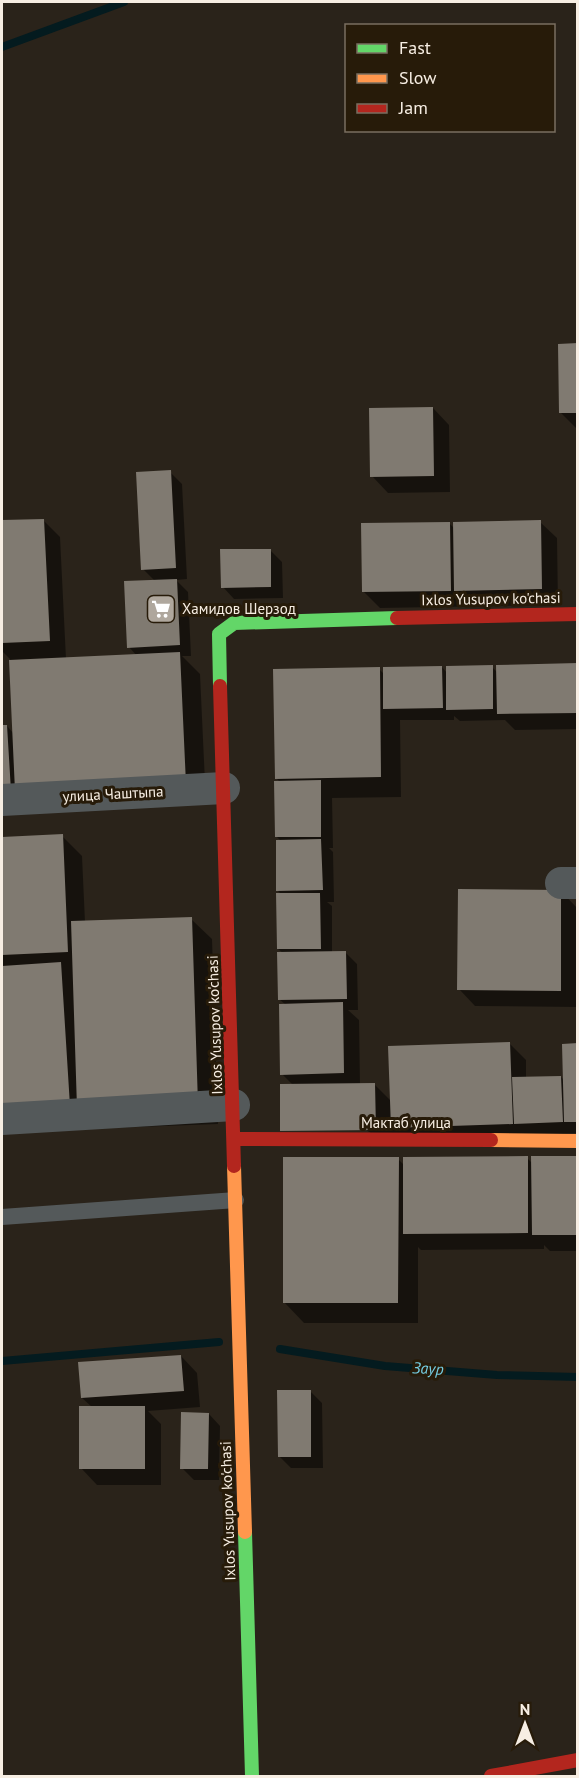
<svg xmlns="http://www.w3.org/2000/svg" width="579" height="1778" viewBox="0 0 579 1778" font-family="'PT Sans',sans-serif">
	<rect width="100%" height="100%" fill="#2a231a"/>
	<path fill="#0007" d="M578,345v84h-1l-17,-17z
		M433,408l16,17 1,67 -62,1 -16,-17z
		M170,472l12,12 5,95 -11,1 12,12 3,64h-9l18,18 6,130 -204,5v-82l5,-1 7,8 -4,-75 -8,-8v-129l41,-2 17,17 6,122 71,-3 -8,-9 26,-66 -12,-12z
		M540,522l17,16 1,67 -178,3 -16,-16 85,-69 5,5z
		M270,550l12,12 1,36 -49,1 -11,-12z
		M578,665v64l-63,1 -10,-10 -45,1 -6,-5v4h-54l1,77 -69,1 1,50h-4l4,4 1,50h-7l5,4v46h13l12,12 1,46h-10l11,10 1,65h15l17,17 117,-59 17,17v18l35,-1 4,4 13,-36v88l-186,13 -99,-61 -11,-11 4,-69 -7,-6 4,-46 -5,-4 4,-54 -4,-4 3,-50 -4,-4 3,-55 -4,-4 103,-109 5,5 58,-7 5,6 45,-6 5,5z
		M62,836l20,20 3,66 106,-3 21,20 6,185 -216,8v-294z
		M561,891l16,17v99l-102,-1 -16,-17z
		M578,1157v94h-28l-6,-6v4l-123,1 -3,-3v76h-114l-20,-21 114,-143 6,6 123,-7 6,6z
		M181,1356l16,17 3,34 -52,4 13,13v61h-64l-16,-17 11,-61 -10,-9z
		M310,1391l12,12 1,65h-32l-12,-12z
		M209,1414l11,12 -1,54h-25l-12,-12z"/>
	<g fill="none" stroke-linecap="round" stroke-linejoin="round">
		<path stroke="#041b1f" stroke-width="8" d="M2,47l122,-45
			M280,1349l105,17 112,9 81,2
			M2,1361l217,-19"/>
	</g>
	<path fill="#807a71" d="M578,343v70h-19l-1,-69z
		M433,407l1,69 -64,1 -1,-69z
		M171,470l5,98 -35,2 -5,-98z
		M44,519l6,122 -48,2v-123z
		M541,520l1,69 -88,2 -1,-69z
		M450,522l1,69 -89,1 -1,-69z
		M220,549h51v38l-50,1z
		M177,579l3,66 -53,3 -3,-67z
		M180,652l6,132 -171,7 -6,-131z
		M578,663v50l-81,1 -1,-49z
		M493,665v44l-47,1v-44z
		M442,666l1,42 -60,1v-42z
		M380,667l1,110 -106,2 -2,-110z
		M2,725h5l4,66 -9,1z
		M321,780v57h-46l-1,-56z
		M63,834l5,118 -66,3v-118z
		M321,839l2,51 -47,1v-51z
		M458,889l103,1v101l-104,-1z
		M276,893h44l1,56h-44z
		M192,917l6,187 -121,4 -6,-187z
		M346,951l1,48 -69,1 -1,-48z
		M61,962l9,144 -68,5v-145z
		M343,1002l1,71 -64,2 -1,-71z
		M510,1042l3,82 -122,4 -3,-82z
		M578,1043v79h-14l-2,-78z
		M561,1076l2,46 -49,2 -2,-47z
		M375,1083l1,47 -96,1v-47z
		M528,1156v77l-125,1v-77z
		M531,1156h47v79h-46z
		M283,1157h116l-1,146h-115z
		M181,1355l3,36 -103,7 -3,-36z
		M277,1390h34v67h-33z
		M79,1406h66v63h-66z
		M181,1412l28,1 -1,56h-28z"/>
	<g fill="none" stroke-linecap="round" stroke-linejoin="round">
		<path stroke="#54595a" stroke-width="16" d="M2,1217l234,-17"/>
		<path stroke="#54595a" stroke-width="32" d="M2,800l222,-12
			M561,883h17
			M2,1119l232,-14"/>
		<path stroke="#63d668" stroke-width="14" d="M220,686l-1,-52 15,-11 163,-5
			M245,1532l7,244"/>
		<path stroke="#ff974d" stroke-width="14" d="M491,1140l87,1
			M234,1166l11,366"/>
		<path stroke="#b3261e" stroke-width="14" d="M397,618l181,-4
			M220,686l14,480
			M235,1139l256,1
			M491,1776l87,-16"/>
	</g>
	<defs>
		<g id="supermarket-square" transform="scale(1.5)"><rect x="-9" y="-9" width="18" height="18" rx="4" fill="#afa79d" stroke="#271b09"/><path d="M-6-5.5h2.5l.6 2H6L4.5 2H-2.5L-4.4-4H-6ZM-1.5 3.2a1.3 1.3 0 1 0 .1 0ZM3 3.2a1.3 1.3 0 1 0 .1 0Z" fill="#fff"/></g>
	</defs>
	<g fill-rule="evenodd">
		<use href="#supermarket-square" x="161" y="609"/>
	</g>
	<g text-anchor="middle" stroke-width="6" stroke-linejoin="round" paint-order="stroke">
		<g font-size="15" fill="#f7eee3" stroke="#271b09">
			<text transform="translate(491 599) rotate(-1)" y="5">Ixlos Yusupov ko'chasi</text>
			<text transform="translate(113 794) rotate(-3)" y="5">улица Чаштыпа</text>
			<text transform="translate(215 1025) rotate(-92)" y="5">Ixlos Yusupov ko'chasi</text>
			<text x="406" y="1128">Мактаб улица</text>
			<text transform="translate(228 1511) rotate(-92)" y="5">Ixlos Yusupov ko'chasi</text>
		</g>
		<g font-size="15" fill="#f7eee3" stroke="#271b09" text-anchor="start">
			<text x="182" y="614">Хамидов Шерзод</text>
		</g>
		<g font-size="16" font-style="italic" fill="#75cee3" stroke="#271b09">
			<text transform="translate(428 1368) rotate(3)" y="6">Заур</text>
		</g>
	</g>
	<rect width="579" height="1778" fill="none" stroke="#f7eee3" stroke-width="6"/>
	<rect x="345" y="24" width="210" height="108" fill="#271b09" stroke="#7a6f60" stroke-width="1.5"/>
	<rect x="357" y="44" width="30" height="9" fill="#63d668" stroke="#7a6f60" stroke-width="1.5"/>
	<text x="399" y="54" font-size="18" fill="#f7eee3">Fast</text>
	<rect x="357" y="74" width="30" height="9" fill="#ff974d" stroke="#7a6f60" stroke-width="1.5"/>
	<text x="399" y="84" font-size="18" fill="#f7eee3">Slow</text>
	<rect x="357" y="104" width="30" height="9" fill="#b3261e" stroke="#7a6f60" stroke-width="1.5"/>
	<text x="399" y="114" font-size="18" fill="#f7eee3">Jam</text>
	<g transform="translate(525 1724)" stroke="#271b09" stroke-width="4.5" paint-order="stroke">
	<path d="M0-4.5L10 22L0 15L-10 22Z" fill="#f7eee3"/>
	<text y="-9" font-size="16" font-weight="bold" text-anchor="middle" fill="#f7eee3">N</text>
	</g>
</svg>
